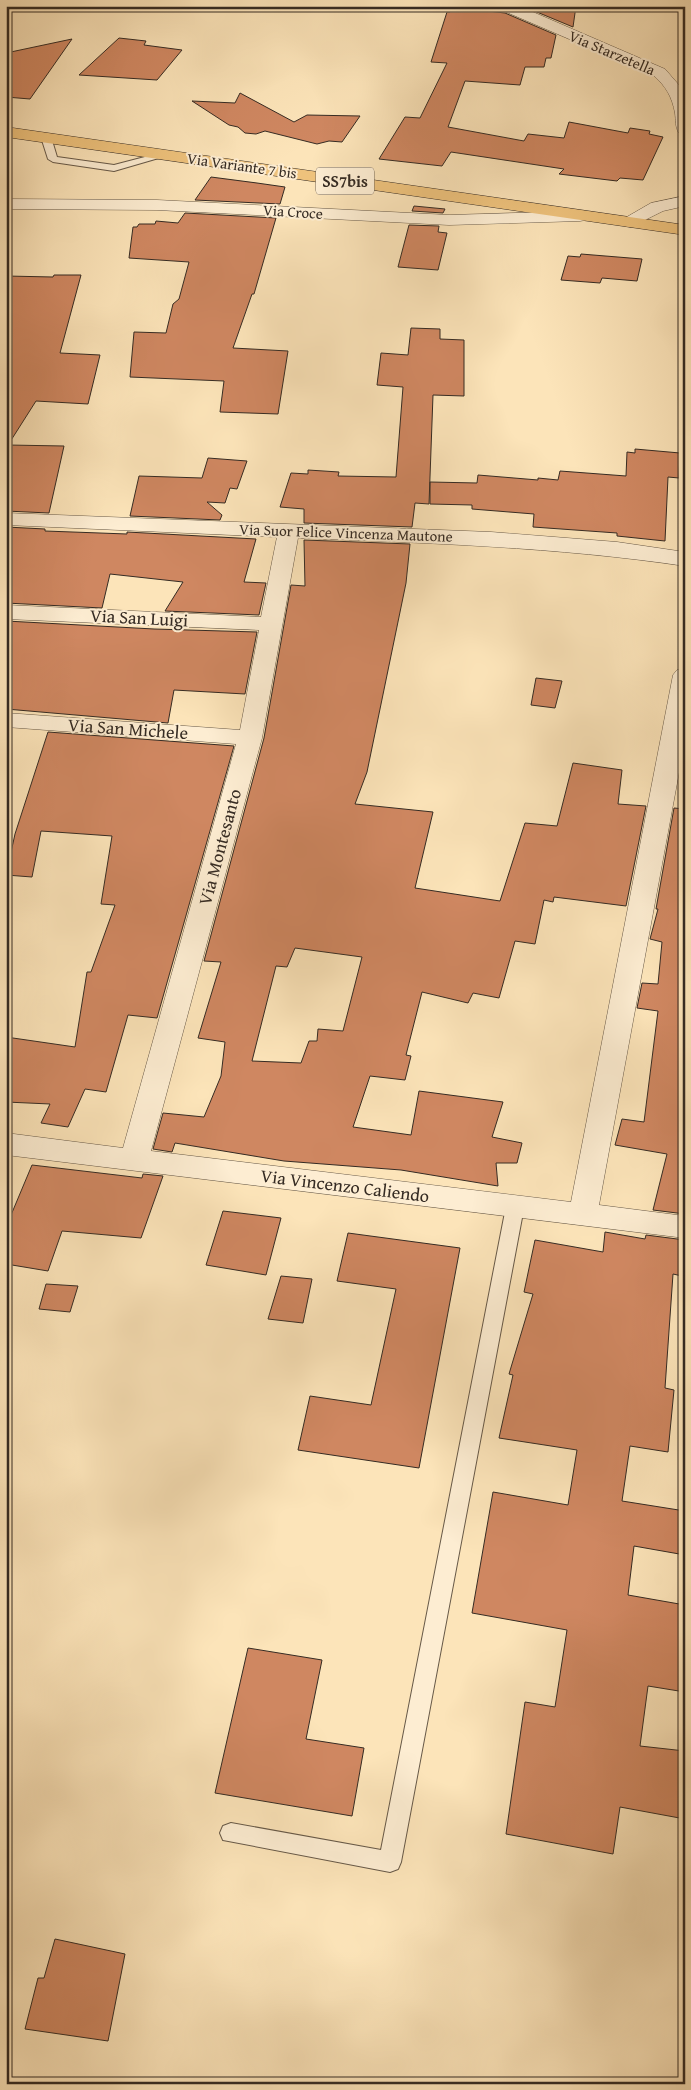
<svg xmlns="http://www.w3.org/2000/svg" width="691" height="2090" viewBox="0 0 691 2090" font-family="'Gentium Book Plus',serif">
	<rect width="100%" height="100%" fill="#fce4b9"/>
	<filter id="stains"><feTurbulence type="fractalNoise" baseFrequency=".004" numOctaves="4"/><feColorMatrix values="0 0 0 0 .2 0 0 0 0 .09 0 0 0 0 .02 0 0 0 .5 -.17"/></filter>
	<radialGradient id="worn" r=".72"><stop offset=".6" stop-color="#630" stop-opacity="0"/><stop offset="1" stop-color="#630" stop-opacity=".3"/></radialGradient>
	<path fill="#cf8761" stroke="#352b23" fill-rule="evenodd" d="M533,6h43l-3,21 -41,-17z
		M452,7l53,6 51,22 -5,23h-5l-2,9h-19l-5,18 -55,-4 -17,46 76,14 4,-7 36,4 5,-16 59,11 2,-5 20,3 -1,3 14,3 -20,43 -23,-2 -3,3 -58,-7 5,-5 -113,-17 -9,14 -63,-7 26,-42 15,1 27,-55 -16,-1 16,-50h3z
		M119,38l27,3 -2,4 38,5 -25,30 -78,-5z
		M72,39l-42,60 -24,-2v-44z
		M240,93l54,29 13,-7 53,1 -18,26 -13,-1 -12,3 -52,-13 -9,3 -11,-1 -7,-6 -9,-2 -37,-24 43,2z
		M211,177l46,6 28,4 -5,17 -85,-4z
		M414,206l31,3 -2,4 -31,-2z
		M185,213l91,5 -22,76h-2l-19,54 55,3 -10,63 -58,-2 4,-31 -94,-4 4,-45 32,1 7,-29 6,-5 10,-37 -60,-4 4,-31h4l2,-3h16l1,-3 22,2z
		M409,225l30,1 -1,6 9,1 -9,37 -40,-3z
		M581,254l61,5 -5,22 -35,-3 -2,5 -39,-3 7,-24 12,1z
		M54,275h27l-21,78 40,2 -12,49 -52,-3 -28,44 56,1 -15,67 -43,-2v-235l47,1z
		M411,328l29,1v10l24,1v56l-31,-1 -4,109 -14,-1 -3,24 -108,-4v-14l-24,-2 11,-34 17,1v-4l31,2 -1,4 58,1 7,-90 -26,-2 4,-32 27,2z
		M635,449l45,4 -1,25 -11,-1 -3,64 -48,-5v-3l-84,-6 1,-13 -62,-5v-4l-42,-1v-22l47,1 1,-8 60,5v-2l20,2 2,-9 66,5 1,-24 8,1z
		M208,458l39,3 -10,28 -7,-1 -5,15 -18,-1 15,13 -2,5 -90,-4 9,-40 63,2z
		M6,527l39,2v2l82,3v-2l129,7 -12,43 22,1 -7,32 -94,-4 18,-29 -73,-8 -8,34 -96,-5z
		M304,540l106,4 -4,39 -39,189 -12,32 78,8 -18,76 85,13 25,-78 32,3 16,-63 49,7 -4,34 28,2 -20,100 -72,-9 -1,5 -9,-2 -9,44 -20,-3 -16,57 -26,-5 -5,10 -46,-11 -16,63 5,1 -6,24 -35,-4 -17,51 58,8 8,-44 84,11 -11,35 30,6 -5,20h-21l2,23 -97,-16 -117,-9 -109,-18 -3,9 -19,-3 10,-36 41,4 17,-41 4,-34 -27,-4 23,-76 -17,-1 60,-223 27,-153 14,1zM295,948l67,9 -19,74 -25,-2 -1,12h-8l-8,22 -49,-2 24,-95 11,1z
		M6,621l148,8 103,3 -12,62 -71,-4 -6,33 -162,-14z
		M536,678l26,3 -7,27 -24,-3z
		M48,732l186,14 -77,272 -29,-3 -22,77 -21,-3 -17,38 -27,-4 9,-19 -44,-2v-65l69,10 12,-75h4l24,-67 -14,-1 11,-68 -71,-5 -9,46 -26,-2 9,-41z
		M674,808l11,1v405l-32,-4 14,-56 -52,-9 7,-26 22,3 14,-111 -21,-3 5,-25 16,1 4,-42 -12,-3 8,-30h-2z
		M32,1165l110,13 1,-4 20,2 -22,62 -79,-7 -14,40 -42,-7v-37z
		M223,1211l58,7 -15,57 -60,-10z
		M605,1232l40,7 1,-4 39,5 -3,36 -9,-2 -8,114 9,2 -6,62 -38,-6 -8,55 63,10v44l-51,-9 -6,49 57,10v87l-37,-6 -8,60 45,5v68l-65,-12 -7,47 -107,-20 19,-132 30,5 12,-77 -95,-17 21,-121 75,13 9,-55 -78,-12 14,-63 -4,-1 24,-80 -9,-2 11,-52 68,12z
		M348,1233l112,15 -41,220 -121,-18 12,-54 61,9 25,-116 -59,-8z
		M281,1276l31,3 -9,44 -35,-4z
		M46,1284l32,2 -8,26 -31,-3z
		M248,1648l74,12 -16,79 58,9 -12,68 -137,-23z
		M55,1939l70,15 -17,87 -83,-12 13,-51h6z"/>
	<g fill="none" stroke-linecap="round" stroke-linejoin="round">
		<g stroke="#675948" stroke-width="2">
			<path id="service" d="M46,134l5,3 6,20 57,8 50,-13 5,3 -55,16 -61,-9 -5,-3 -7,-22z
				M667,763l18,2v9l-23,-4 -2,-3 2,-3z
				M515,1200l6,2 3,5 -123,655 -3,7 -8,3 -167,-32 -3,-7 3,-7 8,-3 150,27 125,-643 3,-5z"/>
		</g>
		<g stroke="#675948" stroke-width="1">
			<path id="minor" d="M497,6h22l146,63 20,23v42l-6,-1c-4,-6 -3,-13 -4,-20 -3,-16 -9,-27 -22,-38l-154,-66z
				M685,196v10l-22,5 -32,16 -6,-1 -3,-4 3,-4 26,-15z
				M6,199l151,1 292,15 131,-4 6,1 3,4 -3,4 -6,1 -131,4 -292,-15 -151,-1z
				M6,513l485,19 126,10 68,10v14c-128,-19 -257,-23 -387,-28l-36,200 -111,413 420,51 102,-527 4,-5 8,-2v72l-86,465 86,11v22l-679,-83v-22l117,15 113,-404 -230,-17v-14l234,17 19,-100 -253,-11v-14l255,12 16,-80 -271,-12z"/>
		</g>
		<g stroke="#352b23" stroke-width="1">
			<path id="primary" d="M6,127l679,98v10l-679,-98z"/>
		</g>
		<use href="#service" fill="#fdedd2" fill-rule="evenodd"/>
		<use href="#minor" fill="#fdedd2" fill-rule="evenodd"/>
		<use href="#primary" fill="#eec27c" fill-rule="evenodd"/>
	</g>
	<g text-anchor="middle" stroke-width="4" stroke-linejoin="round" paint-order="stroke">
		<g font-size="15" fill="#352b23" stroke="#fdedd2">
			<text transform="translate(612 53) rotate(23)" y="5">Via Starzetella</text>
			<text transform="translate(242 166) rotate(8)" y="5">Via Variante 7 bis</text>
			<text transform="translate(293 212) rotate(4)" y="5">Via Croce</text>
			<text transform="translate(346 533) rotate(2)" y="5">Via Suor Felice Vincenza Mautone</text>
		</g>
		<rect fill="#fdedd2" stroke="#716558" stroke-width="1" x="316" y="167.5" width="58" height="27" rx="4"/>
		<g font-size="16" font-weight="bold" fill="#352b23">
			<text x="345" y="187">SS7bis</text>
		</g>
		<g font-size="18" fill="#352b23" stroke="#fdedd2">
			<text transform="translate(139 618) rotate(3)" y="6">Via San Luigi</text>
			<text transform="translate(128 729) rotate(4)" y="6">Via San Michele</text>
			<text transform="translate(220 847) rotate(-75)" y="6">Via Montesanto</text>
			<text transform="translate(345 1186) rotate(7)" y="6">Via Vincenzo Caliendo</text>
		</g>
	</g>
	<rect width="691" height="2090" fill="none" stroke="#fce4b9" stroke-width="25"/>
	<rect x="8" y="8" width="676" height="2075" fill="none" stroke="#352b23" stroke-width="2.5"/>
	<rect x="12" y="12" width="666" height="2065" fill="none" stroke="#352b23"/>
	<rect width="100%" height="100%" filter="url(#stains)"/>
	<rect width="100%" height="100%" fill="url(#worn)"/>
</svg>
